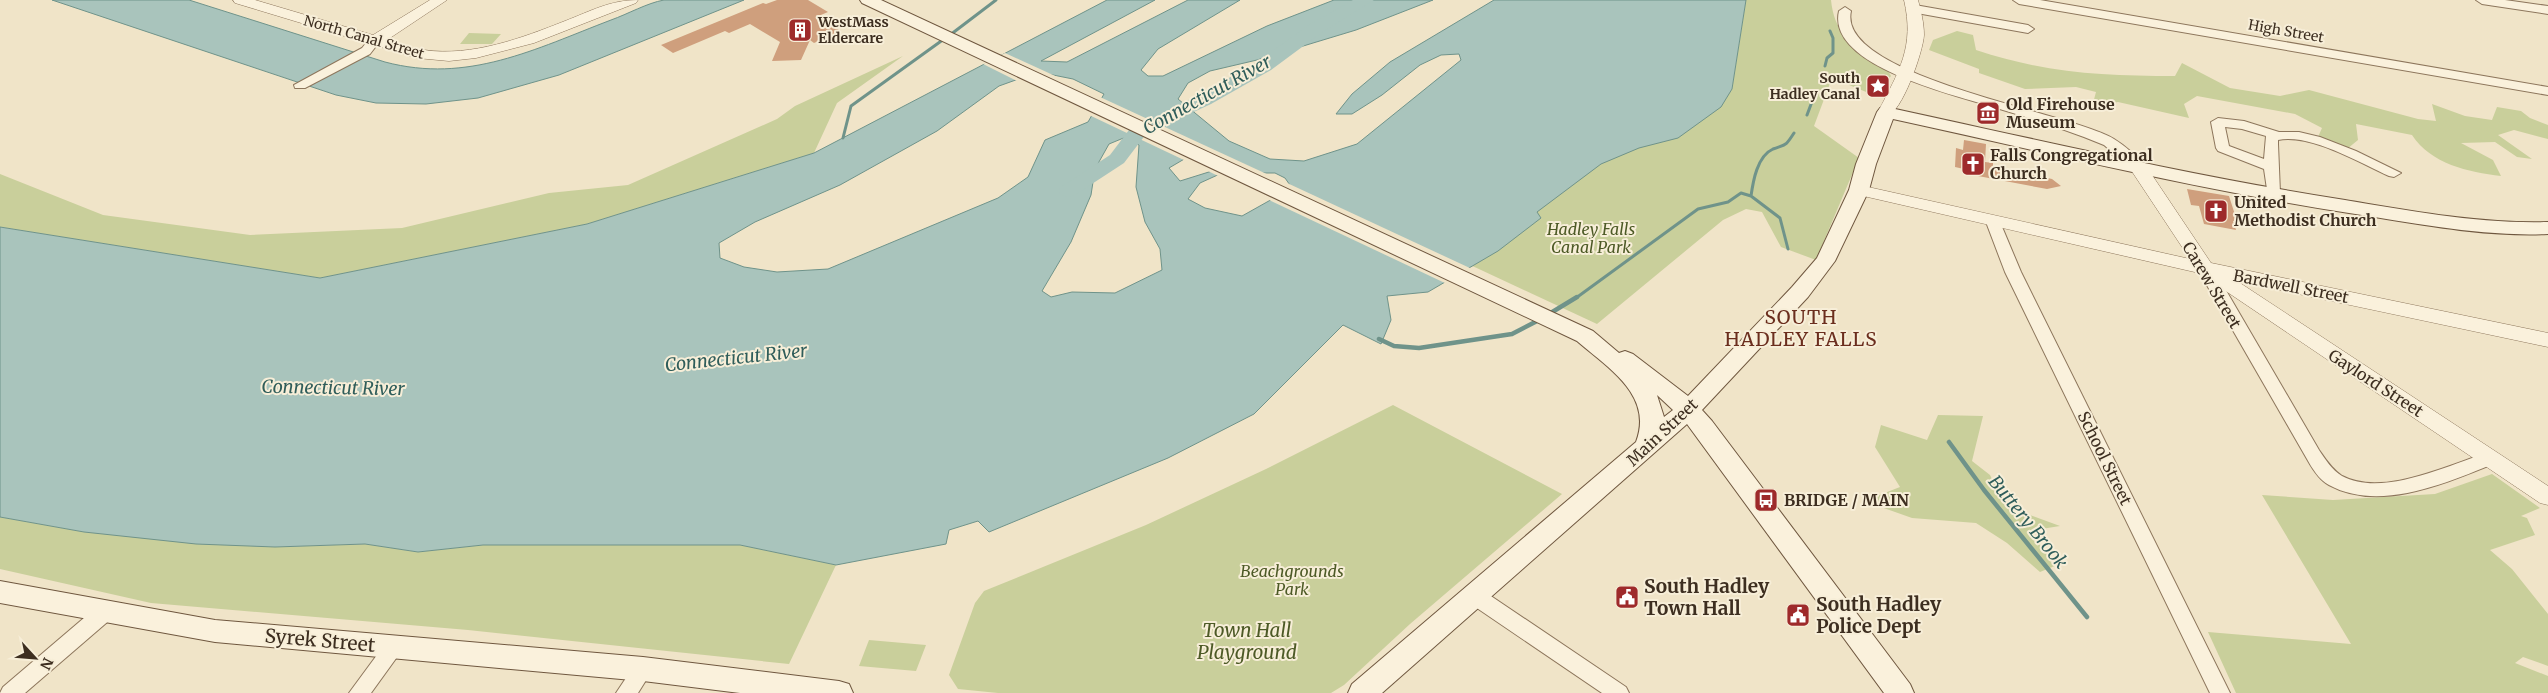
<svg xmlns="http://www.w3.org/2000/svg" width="2548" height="693" viewBox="0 0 2548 693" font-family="Merriweather,serif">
	<rect width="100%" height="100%" fill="#f0e4c8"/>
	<path fill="#c9cf9b" d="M1746,0h85c3,31 19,44 44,60 6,5 13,9 16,16l-15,20 -44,-18 -18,48 45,32 -43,102 -35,-13 -19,-35 -16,-3 -23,11 -126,104 -161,-75 296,-160z
		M1957,31l16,4 3,15c69,23 127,26 199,26l7,-13 48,25 50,8 29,-6 109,29 18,2 -4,-17 33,12 27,4 5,-13 24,4 9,7 18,7v14l-34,-9 -16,5 34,24 -15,-2 -22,-15 -34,1 32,17 8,16c-33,-4 -70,-12 -89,-41l-56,-11 2,16 -11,9 -29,-12 4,-9 -27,-14 -98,-18 -13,8 5,14 -71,-16 -26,5 4,-15 -20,-5 -51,2 -46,-16v-4l-50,-19 4,-10z
		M469,33l32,1 -9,10h-32z
		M903,56l-66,47 -23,50 -227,71 -267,54 -320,-51v-53l103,41 147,20 152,-7 147,-35 79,-8 149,-66 18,-13z
		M1393,405l169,89 -152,130 -66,61 -13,8h-333l-40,-4 -9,-14 26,-72 9,-12 162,-66 120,-56z
		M1938,415l45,1 -11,45 18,14 15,31 55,20 -32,5 29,34 -17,7 -33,-29 -31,-20 -64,-5 -48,-17 36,-14 -25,-40 6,-22 46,15z
		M2492,474l48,34 -19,8 6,2 8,17 -45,15 22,19 36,45v52l-25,-9 -8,6 33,13v17h-312l-28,-61 143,12 -89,-149 71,5 102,-6z
		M0,517l84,15 191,15 90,-3 53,8 65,-7h257l96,20 -47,99 -321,-34 -317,-27 -151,-34z
		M869,640l57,5 -10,26 -57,-5z"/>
	<path fill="#a9c4bc" stroke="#6f938a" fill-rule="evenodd" d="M52,0h137l196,62c83,22 150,-13 226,-42 17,-6 36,-17 53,-20 26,0 54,0 80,0l-185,75 -81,23 -52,6 -50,-1 -40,-8z
		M1107,0h48l-114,61 26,1 121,-62h52l-82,49 -17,21 7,6h15l104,-50 67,-26h99l-77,30 -99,30 -47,11 -22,12 -10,16 51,42 41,18 34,2 53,-17 104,-84 -2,-6 -18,1 -21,10 -38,30 -30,19h-16l16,-20 38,-32 104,-62h252l-14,89 -11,18 -43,31 -39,10 -38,16 -64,48 4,6 -43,33 -70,41 -41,4 4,24 -10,24 -38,-19 -89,89 -86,44 -179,74 -11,-11 -29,9 -3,14 -110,21 -96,-20h-257l-65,7 -53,-8 -90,3 -79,-3 -112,-12 -84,-15v-290l320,51 267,-54 227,-71zM1038,72l35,7 31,15 -16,28 -43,18 -17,37 -30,21 -170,71 -51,3 -33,-5 -24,-9 -1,-15 36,-21 85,-37 97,-54 62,-45zM1126,137l13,8 -3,42 9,35 15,27 2,21 -47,23 -43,-1 -21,5 -9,-6 29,-49 20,-47 4,-26 14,-25zM1203,148l21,10 -12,13 -32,10 -11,-13zM1222,173h53l10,5 7,10 -50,28 -37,-8 -17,-9 12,-16z"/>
	<path fill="#f0e4c8" d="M1005,53l59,27 -26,-5 -19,7 -36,-18z
		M1100,97l171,79 -51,1 -14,-7 5,-1 9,-11 -17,-7 -17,10 -97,-46z
		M1285,182l187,87 -25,15 -180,-85 21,-11z"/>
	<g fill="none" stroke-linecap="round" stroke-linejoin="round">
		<path stroke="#6f938a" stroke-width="3" d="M950,35l46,-35
			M1825,66l2,-8 6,-5v-15l-3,-7
			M1807,115l6,-16
			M843,138l8,-32 93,-67
			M1751,196c2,-14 6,-40 22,-47 13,-5 12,-2 21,-16
			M1576,298l122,-89 30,-7 13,-9 10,3 29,22 8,31"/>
		<path stroke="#6f938a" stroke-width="4.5" d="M1549,314l28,-17
			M1379,339l15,7 25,2 93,-14 27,-14
			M1949,442l35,48 103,127"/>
		<path fill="#a9c4bc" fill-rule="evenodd" d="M1353,0h21l-53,33 -50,37 -60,34 -65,30 -22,29 -49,32 -7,2 -7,-2 -3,-4 3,-4 49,-32 22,-29 65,-30 60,-34 52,-37z"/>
	</g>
	<path fill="#cf9f7d" d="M777,0h31l20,12 -12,5 25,14 -27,12 -4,-3 -9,20 -29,1 8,-19 -30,-18 -21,9 -4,-2 -52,22 -12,-8 102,-42 3,1z
		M1979,105l19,5 -1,13 -20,-4z
		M1964,140l22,4 -1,18 8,1v3l59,13 9,7 -14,3 -69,-13 -5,-5 -18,-4 1,-19 7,2z
		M2187,189l42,7 8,25h-4l3,9 -32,-6 -5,-18 -8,-1z"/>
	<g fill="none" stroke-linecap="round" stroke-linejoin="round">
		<g stroke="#8d765c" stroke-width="2">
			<path id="minor" d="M2013,0h27l508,87v8l-529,-91z
				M2476,0h29l43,6v8l-66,-10z
				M1915,5l113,20 6,4 -6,4 -117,-21v-6z
				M1845,7l6,4c-15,66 219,101 263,128 10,6 24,18 31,28l-2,3h-10l-29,-25 -20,-8c-30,-11 -60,-21 -91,-30 -37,-12 -167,-41 -154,-96z
				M374,37l6,4 -10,13 -65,34h-10l-1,-3 68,-37 8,-10z
				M2218,118l26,3 35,11h20l21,5 36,14 45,22 -7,4 -5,-1c-29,-13 -79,-43 -111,-36v4l2,49 -2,3h-10l-4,-27 -46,-18 -2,-3 -5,-26zM2225,127l17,2 24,7 -2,23 -35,-13z
				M1993,218l7,4 21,50 209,421h-20l-205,-421 -19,-50z
				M2205,263l8,5 106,182c6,9 13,20 23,26 41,22 108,-12 148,-24l6,1 3,5 -3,5c-48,19 -116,50 -167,22 -10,-5 -17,-17 -22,-26l-110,-191z
				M1475,588l7,2 144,97 3,6h-27l-134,-91 -3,-6 3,-6z
				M105,604l7,2 3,6 -3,6 -87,75h-25l3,-6 95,-81z
				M395,638l7,2 3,6 -34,47h-22l39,-53z
				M643,660l7,3 3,6 -15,24h-22l20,-30z"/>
		</g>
		<g stroke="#8d765c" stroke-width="1">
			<path id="tertiary" d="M233,0h22l118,35 57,-35h17l-60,40c12,3 24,9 37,10 48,7 98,-12 141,-29 26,-10 45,-21 73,-21l-2,3 -102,40 -58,15 -27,3 -32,-3 -182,-55z
				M1904,0h14c3,11 6,23 6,35 -1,17 -22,78 -38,82l-8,-5c21,-41 37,-65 26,-112z
				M2138,162l6,1 67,100 337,70v14l-311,-66 311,205v19l-8,-2 -341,-230 -340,-78 -6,-1 -3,-4 3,-4 6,-1 331,74 -61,-92 3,-4z"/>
		</g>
		<g stroke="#6f573f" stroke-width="2">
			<path id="secondary" d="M860,0h21l712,331 26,22 6,-2 8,3 55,42 104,-109 25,-29 32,-68 7,-26 21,-52 3,-4 6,-1c153,33 305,69 459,93 67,11 135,24 203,22v12c-67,3 -133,-11 -199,-21 -154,-24 -305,-61 -456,-94l-17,45 -7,26 -34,71 -27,36 -106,113 10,11 198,263 4,9h-30l-197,-269 -305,269h-34l4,-9 284,-242c18,-47 -28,-74 -59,-101l-715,-338zM1657,395l16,15 -9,7z
				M0,581l215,39 428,37 196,24 10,3 4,9h-113l-97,-12 -428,-39 -215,-39z"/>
		</g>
		<use href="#minor" fill="#faf1dc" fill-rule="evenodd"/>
		<use href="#tertiary" fill="#faf1dc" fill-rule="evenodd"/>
		<use href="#secondary" fill="#faf1dc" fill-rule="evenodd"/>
	</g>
	<defs>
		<g id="building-square" transform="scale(1.25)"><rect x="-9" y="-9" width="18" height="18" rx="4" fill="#9e2a2b" stroke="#f7eed8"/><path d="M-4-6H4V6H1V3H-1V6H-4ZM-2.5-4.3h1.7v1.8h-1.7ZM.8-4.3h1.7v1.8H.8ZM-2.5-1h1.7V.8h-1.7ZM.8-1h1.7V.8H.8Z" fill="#fff"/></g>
		<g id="sight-square" transform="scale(1.25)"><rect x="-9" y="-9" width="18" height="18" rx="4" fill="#9e2a2b" stroke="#f7eed8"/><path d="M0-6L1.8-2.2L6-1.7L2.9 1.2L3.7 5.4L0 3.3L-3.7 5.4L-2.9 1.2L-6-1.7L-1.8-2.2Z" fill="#fff"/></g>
		<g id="museum-square" transform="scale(1.25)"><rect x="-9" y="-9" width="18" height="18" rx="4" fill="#9e2a2b" stroke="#f7eed8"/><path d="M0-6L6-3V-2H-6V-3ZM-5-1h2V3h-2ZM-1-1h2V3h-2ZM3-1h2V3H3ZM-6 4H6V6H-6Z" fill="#fff"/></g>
		<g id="church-square" transform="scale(1.25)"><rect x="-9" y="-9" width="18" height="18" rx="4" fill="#9e2a2b" stroke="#f7eed8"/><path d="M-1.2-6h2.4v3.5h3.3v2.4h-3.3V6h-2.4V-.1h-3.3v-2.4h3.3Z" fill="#fff"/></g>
		<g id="bus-square" transform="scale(1.25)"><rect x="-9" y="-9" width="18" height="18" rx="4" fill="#9e2a2b" stroke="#f7eed8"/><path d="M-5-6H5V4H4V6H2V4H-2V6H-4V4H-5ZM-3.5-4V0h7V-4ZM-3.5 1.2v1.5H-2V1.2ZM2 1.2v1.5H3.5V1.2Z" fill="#fff"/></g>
		<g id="civic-square" transform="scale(1.25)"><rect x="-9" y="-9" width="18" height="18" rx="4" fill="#9e2a2b" stroke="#f7eed8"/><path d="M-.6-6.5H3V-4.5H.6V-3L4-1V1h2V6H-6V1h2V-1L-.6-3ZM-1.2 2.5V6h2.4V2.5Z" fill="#fff"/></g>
	</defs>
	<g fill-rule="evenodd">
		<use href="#building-square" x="800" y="30"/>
		<use href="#sight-square" x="1878" y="86"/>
		<use href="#museum-square" x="1988" y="113"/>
		<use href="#church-square" x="1973" y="164"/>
		<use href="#church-square" x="2216" y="211"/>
		<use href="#bus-square" x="1766" y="500"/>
		<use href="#civic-square" x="1627" y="597"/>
		<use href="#civic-square" x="1798" y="615"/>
	</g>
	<g text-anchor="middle" stroke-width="4" stroke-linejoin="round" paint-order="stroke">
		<g font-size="14" font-weight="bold" fill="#3d2e20" stroke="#f7eed8" text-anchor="start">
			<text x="818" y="27">WestMass<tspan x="818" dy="16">Eldercare</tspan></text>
			<text x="1860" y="83" text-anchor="end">South<tspan x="1860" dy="16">Hadley Canal</tspan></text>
		</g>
		<g font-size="14" fill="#3d2e20" stroke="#f7eed8">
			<text transform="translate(2286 31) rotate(10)" y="5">High Street</text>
			<text transform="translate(364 37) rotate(16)" y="5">North Canal Street</text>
		</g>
		<g font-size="16" font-weight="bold" fill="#3d2e20" stroke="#f7eed8" text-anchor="start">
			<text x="2006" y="110">Old Firehouse<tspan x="2006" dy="18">Museum</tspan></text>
			<text x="1990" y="161">Falls Congregational<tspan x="1990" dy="18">Church</tspan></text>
			<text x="2234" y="208">United<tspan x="2234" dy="18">Methodist Church</tspan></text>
			<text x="1784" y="506">BRIDGE / MAIN</text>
		</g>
		<g font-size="16" font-style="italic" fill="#4d5a26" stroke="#f7eed8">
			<text x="1591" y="235">Hadley Falls<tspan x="1591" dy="18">Canal Park</tspan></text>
			<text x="1292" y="577">Beachgrounds<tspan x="1292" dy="18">Park</tspan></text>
		</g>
		<g font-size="16" fill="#3d2e20" stroke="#f7eed8">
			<text transform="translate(2212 285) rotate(59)" y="6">Carew Street</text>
			<text transform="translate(2291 286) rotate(11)" y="6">Bardwell Street</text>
			<text transform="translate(2376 383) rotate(33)" y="6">Gaylord Street</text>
			<text transform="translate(1662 432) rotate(-43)" y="6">Main Street</text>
			<text transform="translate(2105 458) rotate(64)" y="6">School Street</text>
		</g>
		<g font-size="18" font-style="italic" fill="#2f5d5a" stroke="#f7eed8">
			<text transform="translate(1207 95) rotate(-29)" y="6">Connecticut River</text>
			<text transform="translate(736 358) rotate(-6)" y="6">Connecticut River</text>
			<text transform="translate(333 388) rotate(1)" y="6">Connecticut River</text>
			<text transform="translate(2028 522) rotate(51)" y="6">Buttery Brook</text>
		</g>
		<g font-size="19" letter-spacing="1" fill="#6b2e1e" stroke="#f7eed8">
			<text x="1801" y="324">SOUTH<tspan x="1801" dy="22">HADLEY FALLS</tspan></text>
		</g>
		<g font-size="19" font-weight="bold" fill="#3d2e20" stroke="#f7eed8" text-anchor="start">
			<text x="1644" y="593">South Hadley<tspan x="1644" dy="22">Town Hall</tspan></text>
			<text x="1816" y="611">South Hadley<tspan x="1816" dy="22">Police Dept</tspan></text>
		</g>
		<g font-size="19" font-style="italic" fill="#4d5a26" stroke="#f7eed8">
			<text x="1247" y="637">Town Hall<tspan x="1247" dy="22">Playground</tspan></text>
		</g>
		<g font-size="19" fill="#3d2e20" stroke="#f7eed8">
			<text transform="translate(320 640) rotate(5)" y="7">Syrek Street</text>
		</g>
	</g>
	<g transform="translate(35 658) rotate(116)" stroke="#f7eed8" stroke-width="4" paint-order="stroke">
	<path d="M0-4L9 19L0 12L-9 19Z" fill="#3d2e20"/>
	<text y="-8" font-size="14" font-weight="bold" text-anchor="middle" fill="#3d2e20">N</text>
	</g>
</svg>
